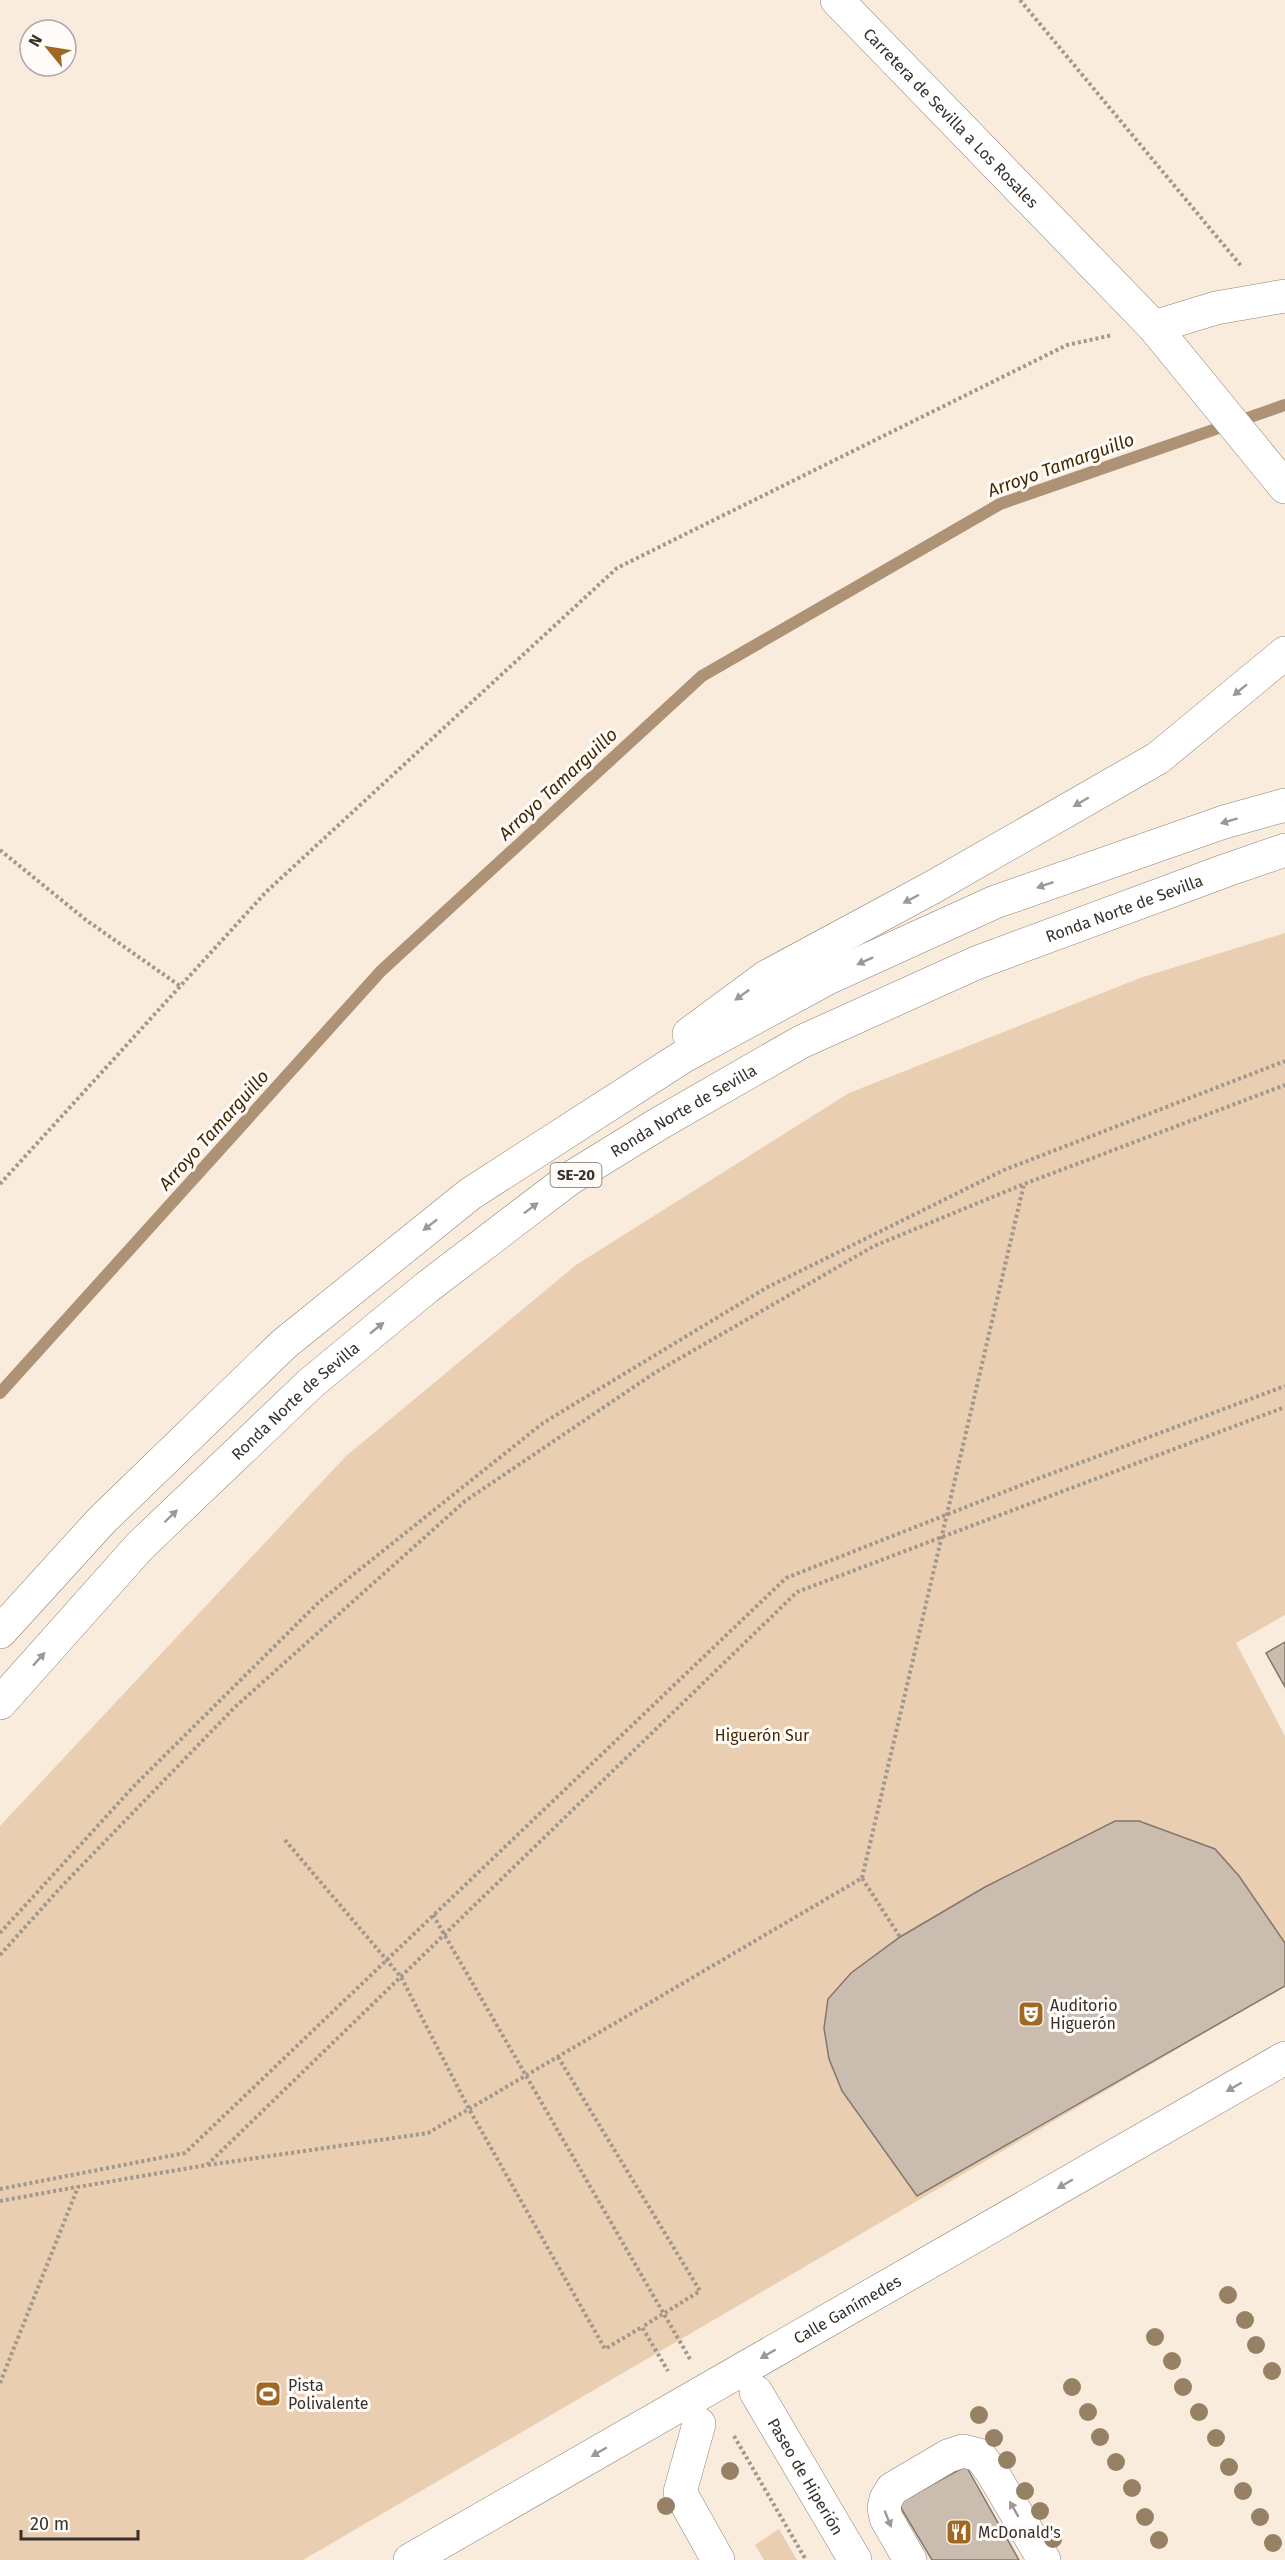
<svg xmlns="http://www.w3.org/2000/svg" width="1285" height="2560" viewBox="0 0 1285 2560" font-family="'Fira Sans',sans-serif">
	<rect width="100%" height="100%" fill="#faecdd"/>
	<path fill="#eaceb2" d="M1285,933v682l-49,28 49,93v250l-982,574h-303v-734l346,-370 230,-191 273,-172 291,-115z
		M779,2529l18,31h-33l-9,-15z"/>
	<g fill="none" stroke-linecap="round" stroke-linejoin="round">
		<path stroke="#ad9275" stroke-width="12" d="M0,1393l381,-422 321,-295 298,-172 285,-99"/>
	</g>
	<path fill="#cabcae" stroke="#84776b" stroke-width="1.5" d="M1285,1642v45l-19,-34z
		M1115,1821h24l76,28 24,27 46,67v43l-368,210 -75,-105 -13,-32 -5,-31 4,-29 23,-26 49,-36 85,-50z
		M966,2466l53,94h-87l-34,-57z"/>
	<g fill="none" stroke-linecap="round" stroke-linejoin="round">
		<g stroke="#8d8073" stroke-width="34">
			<g id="minor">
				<path d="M1154,327l62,-19 69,-12"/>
				<path id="s1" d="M756,2392l99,168"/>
				<path d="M699,2424l-19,68 38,68"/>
				<path id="s2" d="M410,2560l875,-502"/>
				<path d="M910,2560l-24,-42 -2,-10 2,-9 6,-10 56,-33 15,-5 16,4 13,17 52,88"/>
			</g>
		</g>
		<g stroke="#8d8073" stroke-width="34">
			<g id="major">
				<path id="s3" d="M837,0l317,327 131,160"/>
			</g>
		</g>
		<g stroke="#8d8073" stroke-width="34">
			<g id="highway">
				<path d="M689,1034l77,-57 167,-90 225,-129 127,-105"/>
				<path d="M0,1632l102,-112 182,-176 186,-150 214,-138 144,-78 167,-76 229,-80 61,-17"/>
				<path id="s4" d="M0,1703l140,-157 171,-163 115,-95 143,-109 91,-56 141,-81 175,-79 251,-93 58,-20"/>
			</g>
		</g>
		<path stroke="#a1978c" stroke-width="4" stroke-dasharray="3 3" stroke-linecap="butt" d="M1020,0l222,267
			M0,850l86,70 94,66
			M0,1184l266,-292 351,-324 450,-223 46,-10
			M285,1840l116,137 68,132 136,240 37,-22 26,44
			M862,1878l162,-694
			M433,1915l257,444
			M0,1933l135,-148 184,-183 224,-179 223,-135 238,-118 281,-109
			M0,1955l62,-69 172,-178 231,-207 191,-129 218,-126 150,-62 261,-99
			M558,2057l142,234 -58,36
			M208,2165l220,-32 434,-255 38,59
			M0,2189l185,-36 601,-575 251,-99 248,-93
			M0,2201l77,-14
			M0,2383l78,-196 129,-22 590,-573 488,-185
			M734,2436l72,124"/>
		<use href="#minor" stroke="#fff" stroke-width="33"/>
		<use href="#major" stroke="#fff" stroke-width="33"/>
		<use href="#highway" stroke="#fff" stroke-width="33"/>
	</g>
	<g fill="#968165">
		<circle cx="1228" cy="2295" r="9"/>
		<circle cx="1245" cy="2320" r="9"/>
		<circle cx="1155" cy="2337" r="9"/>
		<circle cx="1256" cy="2345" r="9"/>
		<circle cx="1172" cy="2361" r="9"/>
		<circle cx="1272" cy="2371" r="9"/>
		<circle cx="1072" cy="2387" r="9"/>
		<circle cx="1183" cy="2387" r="9"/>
		<circle cx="1088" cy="2412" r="9"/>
		<circle cx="1199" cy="2412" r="9"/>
		<circle cx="979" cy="2415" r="9"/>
		<circle cx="1100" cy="2437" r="9"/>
		<circle cx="994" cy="2438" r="9"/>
		<circle cx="1216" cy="2438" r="9"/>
		<circle cx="1007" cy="2460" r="9"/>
		<circle cx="1116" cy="2462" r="9"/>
		<circle cx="1229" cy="2467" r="9"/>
		<circle cx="730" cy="2471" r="9"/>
		<circle cx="1132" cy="2488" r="9"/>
		<circle cx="1025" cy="2491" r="9"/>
		<circle cx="1243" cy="2491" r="9"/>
		<circle cx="666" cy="2506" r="9"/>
		<circle cx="1040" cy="2511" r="9"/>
		<circle cx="1145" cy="2517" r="9"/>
		<circle cx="1260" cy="2517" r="9"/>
		<circle cx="1053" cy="2539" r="9"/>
		<circle cx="1159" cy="2540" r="9"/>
		<circle cx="1273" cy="2543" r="9"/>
	</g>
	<defs><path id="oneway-solid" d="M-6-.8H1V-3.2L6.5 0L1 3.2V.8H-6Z" transform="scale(1.5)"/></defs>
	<g fill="#9b9896">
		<use href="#oneway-solid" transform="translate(1240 690) rotate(141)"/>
		<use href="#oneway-solid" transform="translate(1081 802) rotate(150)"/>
		<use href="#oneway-solid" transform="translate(1229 821) rotate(163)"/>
		<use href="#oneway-solid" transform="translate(1045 885) rotate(161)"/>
		<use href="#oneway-solid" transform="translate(911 899) rotate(152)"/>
		<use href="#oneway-solid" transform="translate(865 961) rotate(156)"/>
		<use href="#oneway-solid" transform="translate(742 995) rotate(144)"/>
		<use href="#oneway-solid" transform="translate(531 1208) rotate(-37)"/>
		<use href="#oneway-solid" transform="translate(430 1225) rotate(142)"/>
		<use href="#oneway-solid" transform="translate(377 1328) rotate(-39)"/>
		<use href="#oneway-solid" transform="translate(171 1516) rotate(-44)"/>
		<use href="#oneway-solid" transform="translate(39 1659) rotate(-48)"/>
		<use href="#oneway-solid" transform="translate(1234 2087) rotate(150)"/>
		<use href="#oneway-solid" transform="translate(1065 2184) rotate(150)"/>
		<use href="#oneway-solid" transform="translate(768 2354) rotate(150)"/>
		<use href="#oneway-solid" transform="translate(599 2452) rotate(150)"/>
		<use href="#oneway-solid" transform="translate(1014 2509) rotate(-120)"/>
		<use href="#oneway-solid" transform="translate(888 2519) rotate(68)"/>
	</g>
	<defs>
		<g id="theatre-square" transform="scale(1.35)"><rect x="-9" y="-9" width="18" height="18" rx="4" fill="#9f6923" stroke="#fefbf8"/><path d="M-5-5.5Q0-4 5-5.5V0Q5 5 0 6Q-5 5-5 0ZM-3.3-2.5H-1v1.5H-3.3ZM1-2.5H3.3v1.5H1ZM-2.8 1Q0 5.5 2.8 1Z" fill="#fff"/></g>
		<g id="stadium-square" transform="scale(1.35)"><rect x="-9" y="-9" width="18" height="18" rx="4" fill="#9f6923" stroke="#fefbf8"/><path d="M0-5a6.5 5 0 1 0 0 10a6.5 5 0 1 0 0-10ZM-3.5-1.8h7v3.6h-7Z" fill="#fff"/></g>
		<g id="restaurant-square" transform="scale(1.35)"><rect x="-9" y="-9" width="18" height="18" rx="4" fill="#9f6923" stroke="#fefbf8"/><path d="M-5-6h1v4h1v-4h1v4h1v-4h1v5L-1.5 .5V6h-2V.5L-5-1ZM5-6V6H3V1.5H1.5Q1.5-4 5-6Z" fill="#fff"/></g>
	</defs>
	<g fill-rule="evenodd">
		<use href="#theatre-square" x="1031" y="2014"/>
		<use href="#stadium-square" x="268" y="2394"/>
		<use href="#restaurant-square" x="959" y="2532"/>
	</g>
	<g text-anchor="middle" stroke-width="6" stroke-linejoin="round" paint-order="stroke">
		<rect fill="#fefbf8" stroke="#736e69" stroke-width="1.5" x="550.5" y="1163" width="51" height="24" rx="4.5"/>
		<g font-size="15" font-weight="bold" fill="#37312c">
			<text x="576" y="1180">SE-20</text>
		</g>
		<g font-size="16" fill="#37312c" stroke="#fefbf8">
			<text dy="6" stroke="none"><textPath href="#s3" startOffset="164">Carretera de Sevilla a Los Rosales</textPath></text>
			<text dy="6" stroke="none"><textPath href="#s4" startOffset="1395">Ronda Norte de Sevilla</textPath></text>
			<text dy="6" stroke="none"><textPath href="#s4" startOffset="909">Ronda Norte de Sevilla</textPath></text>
			<text dy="6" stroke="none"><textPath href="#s4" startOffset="423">Ronda Norte de Sevilla</textPath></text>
			<text dy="6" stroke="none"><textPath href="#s2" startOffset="504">Calle Ganímedes</textPath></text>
			<text dy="6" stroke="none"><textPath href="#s1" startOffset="98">Paseo de Hiperión</textPath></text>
		</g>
		<g font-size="16" fill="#452902" stroke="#fefbf8">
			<text x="762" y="1741">Higuerón Sur</text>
		</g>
		<g font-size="16" fill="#37312c" stroke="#fefbf8" text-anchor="start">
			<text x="1050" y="2011">Auditorio<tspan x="1050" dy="18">Higuerón</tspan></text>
			<text x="288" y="2391">Pista<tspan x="288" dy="18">Polivalente</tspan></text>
			<text x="978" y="2538">McDonald's</text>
		</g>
		<g font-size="18" font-style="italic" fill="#432700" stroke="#fefbf8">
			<text transform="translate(1061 465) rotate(-20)" y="6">Arroyo Tamarguillo</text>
			<text transform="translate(558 784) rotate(-43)" y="6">Arroyo Tamarguillo</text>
			<text transform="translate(214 1130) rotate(-48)" y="6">Arroyo Tamarguillo</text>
		</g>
	</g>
	<g transform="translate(48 48) rotate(300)"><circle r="28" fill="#fefbf8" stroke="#aeaaa6" stroke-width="1.5"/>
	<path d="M0-4.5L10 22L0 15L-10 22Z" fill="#9f6923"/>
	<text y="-9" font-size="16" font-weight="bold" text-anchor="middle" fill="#37312c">N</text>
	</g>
	<path d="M21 2530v9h117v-9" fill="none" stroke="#37312c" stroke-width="3"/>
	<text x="30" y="2530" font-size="18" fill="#37312c" stroke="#fefbf8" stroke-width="4.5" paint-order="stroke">20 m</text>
</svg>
